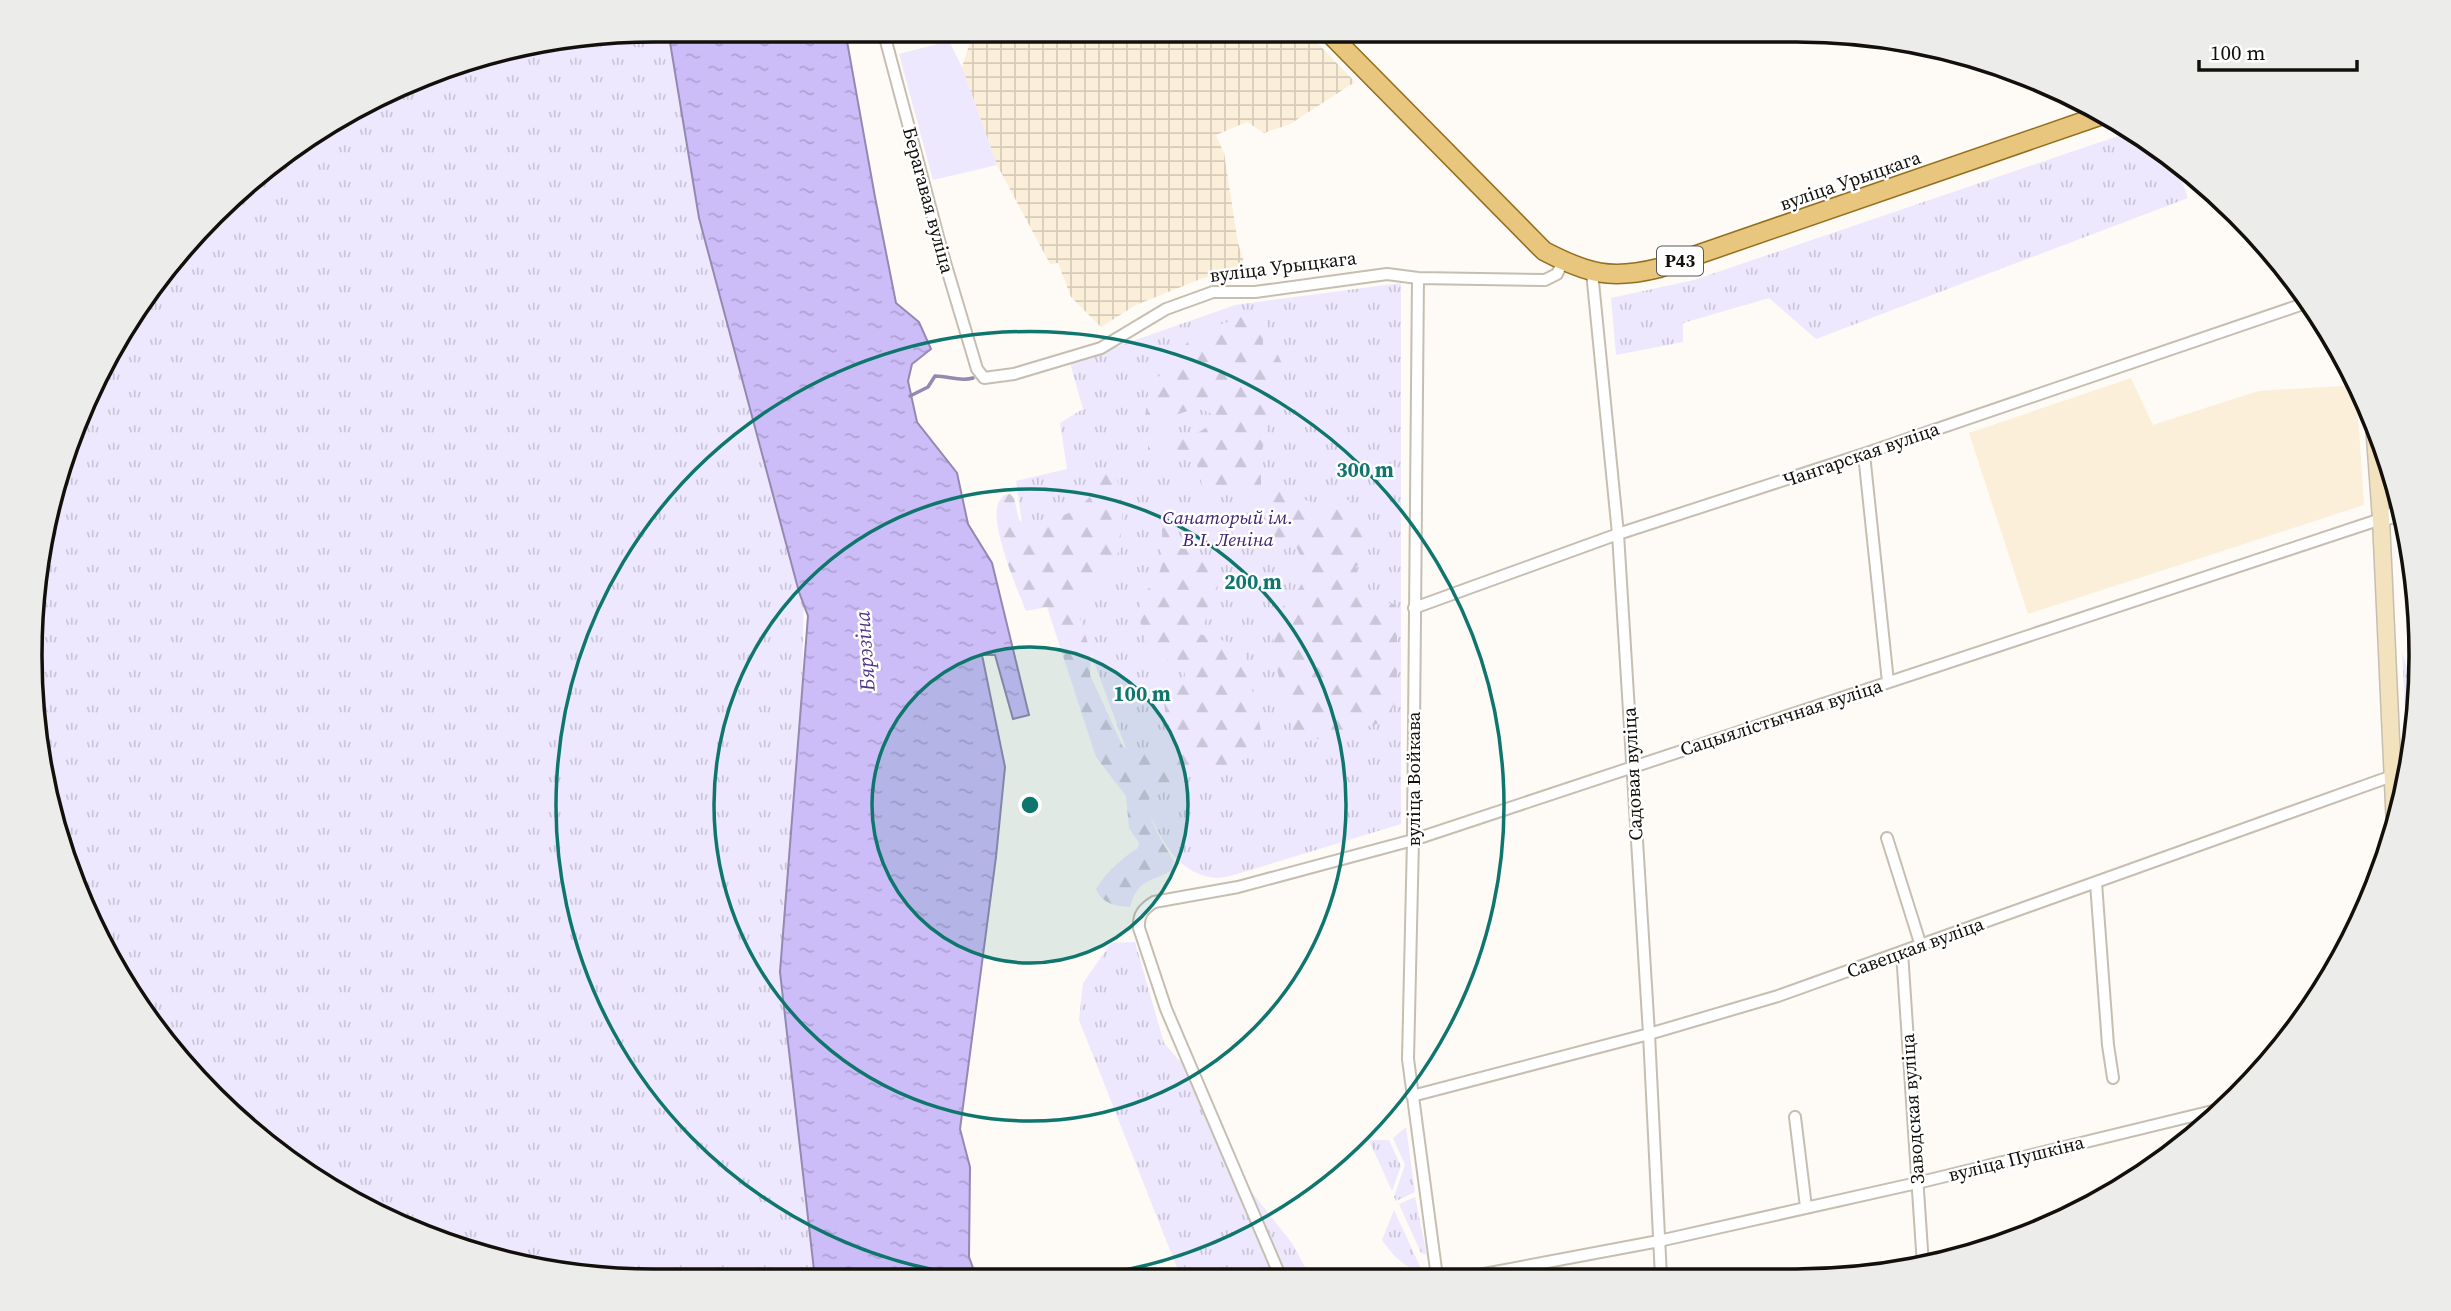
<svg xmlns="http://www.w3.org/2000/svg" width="2451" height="1311" viewBox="0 0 2451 1311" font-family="'Source Serif 4',serif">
	<defs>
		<pattern id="industrial-grid" width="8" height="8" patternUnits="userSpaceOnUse" patternTransform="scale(1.75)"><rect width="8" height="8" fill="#fbefd9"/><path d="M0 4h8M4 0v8" fill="none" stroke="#d6ccb9"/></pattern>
		<pattern id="grass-tufts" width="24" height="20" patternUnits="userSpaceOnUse" patternTransform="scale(1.75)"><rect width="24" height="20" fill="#ede8fe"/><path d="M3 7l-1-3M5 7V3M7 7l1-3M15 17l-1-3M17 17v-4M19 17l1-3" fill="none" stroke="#cac6d8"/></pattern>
		<pattern id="forest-firs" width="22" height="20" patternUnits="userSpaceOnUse" patternTransform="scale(1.75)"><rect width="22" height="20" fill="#ede8fe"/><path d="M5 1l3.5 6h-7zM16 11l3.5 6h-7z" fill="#cac6d8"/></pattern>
		<pattern id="water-ripples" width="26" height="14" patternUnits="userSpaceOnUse" patternTransform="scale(1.75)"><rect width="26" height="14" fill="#ccbdf8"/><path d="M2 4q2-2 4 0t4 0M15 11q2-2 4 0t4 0" fill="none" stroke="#aea1d3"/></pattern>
	</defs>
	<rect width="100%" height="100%" fill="#fefaf5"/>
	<path fill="#fbefd9" d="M2131,378l22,47 105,-34 98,-6 8,120 -336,109 -59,-181z
		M2408,545l12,69 -4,112 -15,-162z"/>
	<path fill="url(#industrial-grid)" d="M974,30h331l50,52 -65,42 -26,9 -17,-11 -31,13 8,18 14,90 6,20 -4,8 -37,7 -67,27 -35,22 -30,-30 -13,-34 -8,1 -53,-99 -35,-98z"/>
	<path fill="url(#grass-tufts)" d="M655,30h23l126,565 -9,432 21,252 -201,1 -122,-20 -150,-62 -158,-130 -107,-173 -47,-198 20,-203 84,-186 139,-149 180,-96z
		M2133,131l42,30 13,37 -372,141 -47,-41 -86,25v19l-67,13 -5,-57 83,-18z
		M1401,283v541l-157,48c-8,2 -19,6 -27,6 -37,-3 -52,-32 -66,-61l-87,-237 -42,-57 -6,-42 51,-12 -7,-46 23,-14 -13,-46 165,-58z
		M2402,652c12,37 22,64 9,103l-4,-3z
		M1135,942l29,101 28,32 47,101 53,67 19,35h-130l-102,-258 4,-37 28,-40z
		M1406,1127l9,65 -19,9 -2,-4 11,-32 -12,-27z
		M1369,1140h20l12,26 -9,25z
		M1415,1197l12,58 -6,-2 -22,-49z
		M1394,1210l29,63c-19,-6 -30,-17 -41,-33z"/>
	<path fill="url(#forest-firs)" d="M1241,316l12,1 13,4 2,5 -5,10v17l5,-3 10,5 5,11 -2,15 -12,24 -2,27 -6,22v31l59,20 29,-5 15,7 5,23 -4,28 -9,9 3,15 15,23 17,-2 5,2 1,6v83l-7,22 -9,7 -85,21c-6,-26 -27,-93 -23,-116 4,-31 42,-34 28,-71 -5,-11 -6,-14 -16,-20l-17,7 -10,-6c-1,-13 -8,-23 -11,-35 -1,-7 0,-11 -4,-17 -5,-1 -13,-2 -18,-1 -10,3 -11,8 -22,4l-7,-28 -48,-9v-6c23,-23 42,3 65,-26l-1,-6c-16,-11 -33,2 -50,4 -5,0 -12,-1 -17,-1l4,-31 22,-21 5,-11 17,-17 21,-11 22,-6z
		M1109,472c3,3 6,5 8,8 9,19 6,75 -7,92 -10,14 -24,23 -33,37l14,44 -1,22 33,72 16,8 39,-9c-8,-19 -22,-43 -7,-62l12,1 2,-11 -9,-17 -17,5 -5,-2c-7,-16 -19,-41 -13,-59 5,-12 16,-20 20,-33 3,-11 1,-26 1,-39l2,-5 6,-3c13,24 37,40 48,65l-5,22 -13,21v5c15,6 30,6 43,14l22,101 -3,5 -73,22 -8,8 -24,2c-2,4 -8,10 -8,15 -3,17 17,47 25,60l-3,10c-24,12 -33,9 -41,36 -14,-1 -28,-3 -34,-18 10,-17 26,-31 42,-41l1,-5 -10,-15 -3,-32 -30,-39 -49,-150 -21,4c-9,-22 -36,-86 -28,-107 1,-4 4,-6 6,-9l6,-1 4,4 5,22 6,3c41,-6 59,-9 79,-49z"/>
	<path fill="#ede8fe" d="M949,41l13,26 35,98 -64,15 -34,-126z"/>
	<path fill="url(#water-ripples)" stroke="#9489b1" stroke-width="2" d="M668,30h177l30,167 21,106 23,19 12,27 -19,15 -4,17 9,41 40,51 11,51 24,39 37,152 -16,4 -18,-64h-13l23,112 -9,90 -36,272 10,38 -1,90 8,22h-162l-35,-307 28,-356 -9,-24 -100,-374z"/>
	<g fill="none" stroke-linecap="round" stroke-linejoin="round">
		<path stroke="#9489b1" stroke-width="3.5" d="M910,396l18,-9 7,-11c14,0 25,6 38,2"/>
		<g stroke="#c6beb0" stroke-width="14">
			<path id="minor" d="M883,30l61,229 33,110 7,9 30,-4 87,-26 65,-39 47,-17h42l132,-18 31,4 127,2 12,-6 6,-13
				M1592,272l26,262 31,500 12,243
				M1418,278l-5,562 -5,219 29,218
				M1864,454l24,228
				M1414,608l204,-74 246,-80 445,-152
				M1887,838l34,108
				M2096,883l12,162 5,33
				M1902,952l21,313
				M1412,1096l237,-62 129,-38 614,-220
				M1795,1117l11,90
				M1342,1276l19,2
				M1468,1277l191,-36 258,-58 308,-75
				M1281,1278l-115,-269 -27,-81c-1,-13 4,-19 15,-26l84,-15 175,-47 968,-321"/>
		</g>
		<g stroke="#c6beb0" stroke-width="18">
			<path id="tertiary" d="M2381,519l22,-7
				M2392,776l16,-5"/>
		</g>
		<g stroke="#c6beb0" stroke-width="19">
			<path id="secondary" d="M2374,424l7,95 14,308"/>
		</g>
		<g stroke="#936e1d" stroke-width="21">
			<path id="primary" d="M1327,31l217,220c44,23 67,29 115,17l449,-155"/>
		</g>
		<use href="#minor" stroke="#fff" stroke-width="10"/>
		<use href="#tertiary" stroke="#fff" stroke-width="14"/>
		<use href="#secondary" stroke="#f3e2be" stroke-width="16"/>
		<use href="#primary" stroke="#e8c67d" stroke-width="18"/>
	</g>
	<circle cx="1030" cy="805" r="158" fill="#0f766e" fill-opacity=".12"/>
	<g fill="none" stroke="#0f766e" stroke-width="3.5">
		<circle cx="1030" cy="805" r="158"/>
		<circle cx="1030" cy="805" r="316"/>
		<path d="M1009 1279A474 474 0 1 1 1051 1279"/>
	</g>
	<g text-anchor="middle" stroke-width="5" stroke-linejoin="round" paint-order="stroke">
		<rect fill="#fff" stroke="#5a5854" stroke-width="2" x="1657" y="246.5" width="46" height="29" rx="5"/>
		<g font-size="18" font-weight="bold" fill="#13100b">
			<text x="1680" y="267">Р43</text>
		</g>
		<g font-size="19" fill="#13100b" stroke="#fff">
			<text transform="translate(1850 180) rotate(-19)" y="7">вуліца Урыцкага</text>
			<text transform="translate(929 200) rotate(75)" y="7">Берагавая вуліца</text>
			<text transform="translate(1283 266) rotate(-7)" y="7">вуліца Урыцкага</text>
			<text transform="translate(1861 454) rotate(-19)" y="7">Чангарская вуліца</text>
			<text transform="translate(1781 717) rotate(-18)" y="7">Сацыялістычная вуліца</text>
			<text transform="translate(1632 774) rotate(-93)" y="7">Садовая вуліца</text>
			<text transform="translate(1413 779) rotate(-90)" y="7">вуліца Войкава</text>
			<text transform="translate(1915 947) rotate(-20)" y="7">Савецкая вуліца</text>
			<text transform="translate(1912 1109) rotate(-94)" y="7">Заводская вуліца</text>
			<text transform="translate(2016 1158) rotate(-14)" y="7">вуліца Пушкіна</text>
		</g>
		<g font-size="19" font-style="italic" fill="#3e1e70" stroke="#fff">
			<text x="1228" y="524">Санаторый ім.<tspan x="1228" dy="22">В.І. Леніна</tspan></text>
		</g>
		<g font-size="21" font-style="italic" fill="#523588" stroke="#fff">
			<text transform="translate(865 651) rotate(-94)" y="7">Бярэзіна</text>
		</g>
	</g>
	<path d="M0 0H2451V1311H0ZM655 42H1796A613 613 0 0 1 2409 655V656A613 613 0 0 1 1796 1269H655A613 613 0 0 1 42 656V655A613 613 0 0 1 655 42Z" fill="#ececeb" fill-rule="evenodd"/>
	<path fill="none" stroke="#13100b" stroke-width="3.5" d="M655 42H1796A613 613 0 0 1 2409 655V656A613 613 0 0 1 1796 1269H655A613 613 0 0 1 42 656V655A613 613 0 0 1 655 42Z"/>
	<circle cx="1030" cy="805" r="10" fill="#0f766e" stroke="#fff" stroke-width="3.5"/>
	<g font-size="21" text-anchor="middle" font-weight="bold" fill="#0f766e" stroke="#fff" stroke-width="5" stroke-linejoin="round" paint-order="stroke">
		<text x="1365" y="477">300 m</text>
		<text x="1253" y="589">200 m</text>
		<text x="1142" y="701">100 m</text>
	</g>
	<path d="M2199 60v10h158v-10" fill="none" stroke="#13100b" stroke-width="3.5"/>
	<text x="2210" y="60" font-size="21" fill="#13100b" stroke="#ffffff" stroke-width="5" paint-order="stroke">100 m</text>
</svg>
